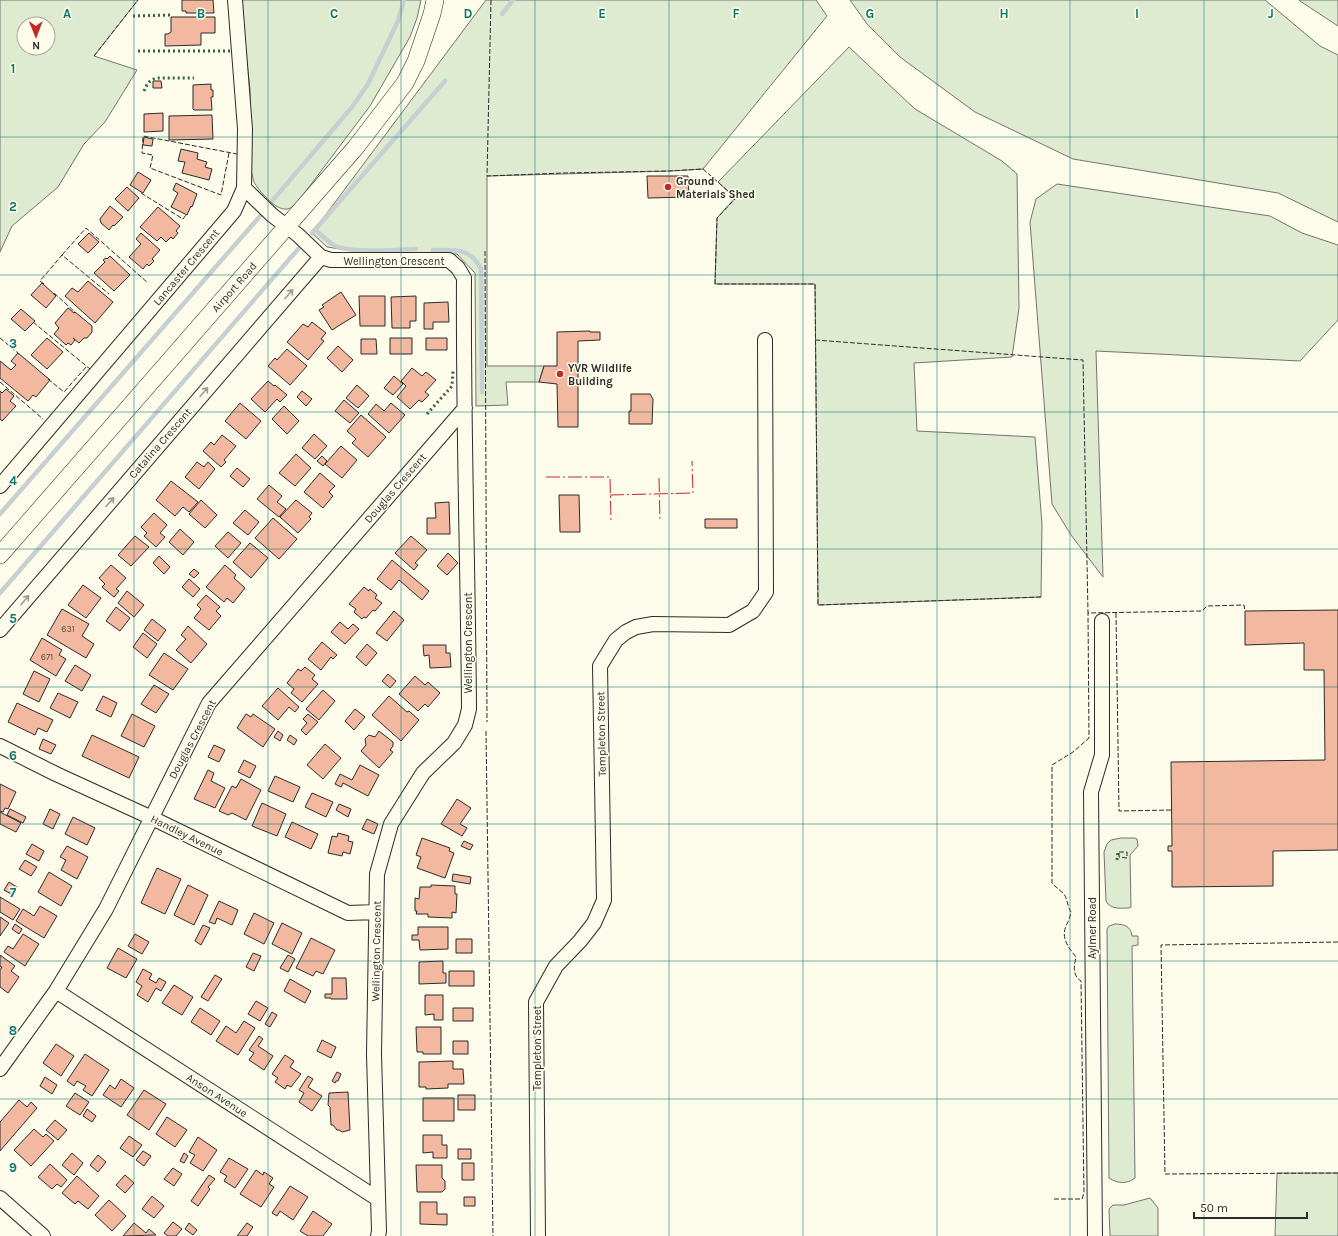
<svg xmlns="http://www.w3.org/2000/svg" width="1338" height="1236" viewBox="0 0 1338 1236" font-family="Karla,sans-serif">
	<rect width="100%" height="100%" fill="#fdfbea"/>
	<path fill="#deebd1" stroke="#74746e" fill-rule="evenodd" d="M0,0h138l-44,56 43,14 -32,52 -21,22 -26,43 -46,39 -12,26zM24,24h24v24h-24z
		M240,0h181l-4,18 -7,19 -40,69 -67,89c-4,5 -9,13 -16,14 -11,2 -28,-18 -33,-27 -1,-3 -2,-8 -3,-12l-1,-81z
		M486,0h330l11,16 -124,153 -33,2 -183,5v190h57l-5,16h-33l2,23 -32,1 -1,-133 -18,-19 -89,-1 -41,-6 -15,-14z
		M850,0h415l55,46 18,9v167l-60,-29 -205,-34 -98,-47 -75,-55 -33,-33z
		M1299,0h39v26l-38,-25z
		M849,47l66,62 87,52 15,13 2,134 -7,49 -98,6 3,68 118,6 7,87 -1,73 -223,8 -3,-321h-100l2,-66 18,-20 -17,-16z
		M1057,184l213,32 32,17 36,12v75l-38,41 -204,-10 7,226 -32,-42 -19,-31 -22,-282 6,-23z
		M1121,838h14l2,1 1,7 -8,9 1,52 -2,1c-9,0 -18,2 -23,-7l-2,-49 3,-8 4,-4z
		M1115,924c10,0 16,3 17,12h6v9l-6,1 3,232c-8,6 -17,6 -26,0l-2,-249 2,-3z
		M1277,1173h61v63h-63z
		M1150,1198l8,10v28h-48l-1,-27 4,-4h11z"/>
	<g fill="none" stroke-linecap="round" stroke-linejoin="round">
		<path stroke="#c7d0d0" stroke-width="4.5" d="M502,14l11,-14
			M273,200l79,-93 16,-23 30,-63 6,-21
			M315,230c6,4 11,10 17,14 13,10 66,6 84,5
			M312,233l133,-152
			M433,250c22,0 37,-3 48,19l1,123
			M0,514l261,-299
			M0,593l299,-345"/>
	</g>
	<path fill="#f2b8a0" stroke="#2b2b2b" d="M182,0h31l1,13h-28v-2h-4z
		M171,17h44v16h-14v12l-36,1v-12h3l3,-2z
		M153,81h8l1,7h-9z
		M211,84v6h2v7h-2l1,13h-18l-1,-1v-24z
		M163,113v18l-19,1v-18z
		M212,115l1,24 -44,1v-24z
		M144,137l9,2 -1,7 -9,-1z
		M181,149l17,4 -1,6 10,3 -2,5 7,2 -3,11 -27,-7 3,-11 -7,-1z
		M138,172l13,8 -8,13 -13,-8z
		M647,176h41l1,21 -41,1z
		M176,183l21,11 -5,13 -1,-1 -4,9 -16,-8 7,-14 -5,-3z
		M127,187l12,11 -11,13 -13,-12z
		M110,206l13,11 -9,9 -1,-1 -4,5 -8,-7 -1,-4z
		M158,207l22,19 -4,5 2,2 -5,6 -2,-2 -5,5 -5,-5 -4,4 -17,-14z
		M89,233l10,9 -11,11 -10,-9z
		M141,233l19,17 -8,9 2,2 -5,5 -2,-2 -4,5 -14,-12 12,-13 -5,-5z
		M110,256l20,19 -16,16 -20,-18 11,-11 -2,-2 3,-2 1,1z
		M88,281l25,21 -18,21 -30,-27 7,-8 6,4z
		M42,283l14,13 -10,12 -15,-13z
		M341,292l15,23 -24,15 -13,-20 5,-3 -2,-2z
		M359,296h26v30h-25z
		M416,296v25h-6v7h-18l-1,-31z
		M448,302l1,20h-16v7h-9v-26z
		M68,308l6,5 1,-1 17,14v6l-5,6h-3l-5,5 -6,-5 2,2 -4,5 -3,-2 -2,2 -12,-11 5,-6 -4,-5z
		M21,309l14,12 -10,10 -14,-12z
		M312,322l14,11 -5,6 3,2 -16,19 -21,-18 16,-18 5,3z
		M590,331v1h10v8l-22,1v86h-20l-1,-43 -18,-2 5,-16h13v-34z
		M47,338l16,14 -16,17 -16,-14z
		M390,338h22v16h-22z
		M426,338h21v12h-21z
		M361,339h15l1,15h-16z
		M338,346l15,14 -11,12 -15,-14z
		M287,349l20,17 -17,19 -22,-19 7,-8 2,2z
		M18,353l32,27 -14,17 -3,-2 -5,6 -28,-23v-17l11,9 5,-5 -5,-4z
		M412,368l10,8 4,-4 10,8 -11,12 4,3 -7,7 -3,-2 -9,9 -13,-12 9,-11 -5,-5z
		M394,376l9,8 -10,11 -9,-7z
		M268,381l6,5 1,-1 12,10 -7,7 -3,-3 -12,13 -14,-13z
		M357,385l12,11 -11,12 -12,-10z
		M6,389l8,7 -4,5 6,5 -14,15 -2,-2v-28l2,2z
		M302,391l10,8 -6,7 -9,-9z
		M631,394h19l3,5 -1,25h-23v-13h2z
		M344,400l15,13 -9,10 -15,-12z
		M240,403l21,18 -15,18 -21,-18z
		M391,403l14,12 -16,18 -21,-19 8,-10 8,7z
		M284,406l15,15 -12,13 -15,-15z
		M361,415l25,22 -18,20 -16,-14 4,-4 -9,-8z
		M314,434l13,12 -12,13 -13,-11z
		M222,435l14,11 -12,14 2,2 -5,5 -18,-16 8,-9 3,3z
		M341,446l16,14 -15,18 -17,-14z
		M296,454l15,14 -16,18 -16,-13z
		M322,456l5,5 -4,5 -6,-5z
		M197,462l7,5 4,-5 7,7 -16,20 -14,-12z
		M237,468l13,11 -7,8 -13,-11z
		M320,473l15,13 -6,6 4,4 -10,12 -19,-16z
		M171,481l27,21 -9,10 -6,-5 -8,9 -19,-16z
		M269,485l13,11 -5,6 9,7 -7,8 -22,-18z
		M559,495h20l1,37h-20z
		M201,500l16,15 -12,13 -16,-14z
		M296,500l16,13 -3,4 2,2 -13,14 -18,-16z
		M449,502l1,32h-23v-16h9l-1,-15z
		M245,510l14,12 -11,13 -15,-12z
		M154,513l13,12 -7,8 5,4 -9,10 -12,-11 3,-3 -6,-6z
		M273,518l24,21 -18,20 -24,-21z
		M705,519h32v9h-32z
		M180,529l14,13 -11,13 -14,-13z
		M228,532l13,11 -13,15 -13,-12z
		M135,536l14,11 -18,19 -13,-11z
		M411,536l16,14 -12,13 3,2 -4,5 -19,-17z
		M250,543l18,15 -17,20 -18,-16z
		M448,553l10,10 -11,12 -10,-9z
		M159,556l11,11 -6,7 -11,-11z
		M392,560l37,31 -7,9 -23,-20 -8,10 -14,-11z
		M111,565l15,13 -10,11 3,2 -5,6 -12,-10 3,-3 -6,-6z
		M225,565l11,10 -2,3 11,10 -12,15 -6,-5 -3,4 -18,-15z
		M194,569l5,4 -5,5 -5,-4z
		M189,579l11,10 -7,8 -11,-10z
		M83,585l18,13 -15,20 -18,-13z
		M364,587l5,4 1,-2 7,6 -2,3 7,5 -7,8 -2,-1 -7,8 -2,-1 -2,2 -8,-7 2,-3 -7,-5z
		M127,591l17,14 -10,12 -16,-14z
		M206,595l14,12 -4,4 5,5 -12,14 -15,-12 7,-9 -4,-4z
		M116,607l14,11 -10,13 -14,-10z
		M62,609l27,15 -7,12 12,8 -8,14 -39,-23z
		M1338,610v240l-65,1v35l-101,1v-36h-4v-5h4l-1,-84 154,-2 -1,-90h-20v-27l-59,2v-34z
		M394,611l10,9 -17,21 -11,-8z
		M152,619l14,11 -8,11 -14,-11z
		M340,622l8,7 5,-5 6,5 -14,15 -14,-12z
		M188,626l19,18 -16,19 -15,-13 10,-11 -5,-4z
		M143,633l14,11 -10,14 -14,-11z
		M42,638l20,12 -3,5 7,4 -10,17 -26,-16z
		M322,642l15,13 -4,4 -2,-2 -10,13 -13,-11z
		M367,644l10,9 -11,13 -10,-9z
		M423,645h23v8h4l1,14 -21,1 -1,-13 -5,1z
		M164,653l24,16 -15,21 -24,-15z
		M75,665l16,10 -9,16 -17,-10z
		M305,667l10,8 -3,4 6,5 -16,18 -11,-9 3,-4 -7,-6 11,-14 3,2z
		M34,671l16,8 -11,23 -16,-8z
		M388,674l8,7 -6,7 -8,-7z
		M415,676l10,9 3,-3 12,11 -12,14 -3,-3 -7,7 -19,-17z
		M154,685l15,9 -13,19 -15,-9z
		M278,688l21,19 -4,5 -6,-5 -11,13 -16,-14z
		M323,690l12,11 -16,19 -13,-11z
		M58,693l20,9 -8,16 -20,-10z
		M103,696l14,7 -6,14 -15,-7z
		M389,696l18,16 2,-1 10,9 -18,21 -29,-26z
		M17,703l36,17 -6,12 -9,-4 -3,7 -27,-13z
		M355,709l10,8 -11,13 -9,-9z
		M132,714l23,12 -11,21 -23,-11z
		M246,714l5,3 2,-3 22,15 -12,18 -26,-19z
		M308,714l10,8 -12,13 -5,-5 6,-7 -4,-4z
		M278,731l5,4 -3,6 -6,-4z
		M379,731l14,11v4l-3,4 3,2 -14,16 -18,-17 5,-6 -1,-6 4,-4 6,2z
		M92,735l47,22 -10,21 -47,-22z
		M290,735l7,5 -3,5 -7,-5z
		M43,739l13,6 -5,9 -12,-5z
		M325,744l16,14 -18,21 -16,-14z
		M214,745l11,5 -6,12 -11,-5z
		M244,760l12,6 -6,12 -12,-6z
		M360,765l19,10 -11,21 -25,-13 -2,4 -6,-3 5,-10 12,6z
		M208,770l6,3 -3,8 14,7 -10,20 -21,-9z
		M275,776l25,11 -7,15 -25,-11z
		M241,779l20,11 -15,30 -14,-7 -4,2 -9,-4 13,-25 4,2z
		M0,784l16,8 -8,17 -3,-1 -2,4 -3,-1z
		M312,793l21,9 -7,15 -21,-10z
		M457,799l14,9 -11,16 7,4 -5,8 -21,-12z
		M262,803l24,11 -9,22 -25,-10z
		M339,804l12,5 -3,8 -12,-7z
		M10,809l16,8 -3,6 -16,-8z
		M50,809l10,5 -7,15 -10,-5z
		M0,812l21,11 -5,9 -16,-8z
		M73,817l22,11 -8,17 -22,-11z
		M367,819l11,5 -4,10 -12,-5z
		M292,822l26,12 -7,15 -26,-12z
		M338,833l11,3 -1,5 5,1 -3,12 -7,-2 -1,4 -14,-3 4,-17 5,1z
		M422,838l28,10 -1,3 5,2 -9,25 -28,-10 4,-11 -5,-2z
		M464,841l9,4 -3,5 -9,-4z
		M32,844l12,7 -5,10 -13,-7z
		M67,846l21,11 -11,22 -16,-9 5,-10 -6,-3z
		M25,860l12,7 -6,9 -12,-7z
		M157,868l24,11 -16,35 -24,-11z
		M49,872l23,14 -11,20 -23,-14z
		M453,874l18,3 -1,7 -18,-3z
		M9,882l8,5 -4,8 -9,-5z
		M188,885l20,10 -14,30 -20,-10z
		M431,885l24,1v8h2l-1,19 -4,-1v6l-24,-1v-3h-12l1,-3h-2v-13l4,1 1,-12h11z
		M0,897l20,12 -7,11 -13,-8z
		M219,901l19,9 -6,15 -15,-7 -2,6 -6,-2z
		M40,906l17,10 -13,22 -28,-17 7,-12 11,7z
		M254,913l20,10 -10,21 -20,-10z
		M0,917l9,6 -9,13z
		M282,923l20,10 -10,21 -20,-10z
		M15,924l7,5 -3,5 -7,-5z
		M203,925l7,3 -9,17 -6,-4z
		M418,927h30v22l-28,1 -1,-10h-7v-5h6z
		M23,934l16,10 -14,22 -21,-14 4,-6 5,3z
		M135,934l14,8 -7,12 -14,-8z
		M311,938l24,12 -12,24 -7,-3 -3,5 -17,-8z
		M456,939h16v14h-16z
		M118,948l19,11 -11,19 -19,-10z
		M253,953l8,3 -7,15 -8,-4z
		M0,955l15,11 -4,5 8,6 -11,16 -8,-6v-17l2,-3 -2,-1z
		M288,955l7,4 -7,13 -8,-4z
		M443,961v12h3v10l-27,1v-22z
		M143,969l9,5 -3,5 7,4 3,-5 7,4 -5,9 -5,-3 -8,14 -11,-7 5,-9 -6,-4z
		M449,971h25v15h-25z
		M215,975l7,4 -14,22 -7,-4z
		M332,978h14l1,21h-16v-1h-6v-4h7z
		M290,979l21,12 -6,12 -21,-12z
		M174,985l19,12 -11,18 -20,-12z
		M425,995h18v25h-9v-6l-9,1z
		M256,1001l12,7 -8,13 -12,-7z
		M200,1008l20,13 -9,14 -20,-13z
		M453,1008h20v13h-20z
		M272,1012l5,3 -7,12 -5,-3z
		M244,1021l11,7 -17,27 -22,-14 10,-15 10,7z
		M416,1027h25v27h-18v-2h-6z
		M259,1036l4,3 -5,7 15,10 -9,14 -15,-10 5,-7 -5,-3z
		M322,1040l14,7 -5,11 -14,-7z
		M453,1041h15v13h-15z
		M56,1044l18,12 -13,20 -18,-13z
		M85,1054l24,16 -17,26 -9,-6 3,-4 -9,-5 -3,5 -7,-5z
		M285,1055l9,6 -4,6 11,7 -10,13 -4,-2 -2,4 -10,-7 3,-4 -6,-4z
		M453,1061v8h10l1,15h-16v4l-22,1v-2h-7v-25z
		M337,1072l4,2 -3,7h-2l-1,2 -3,-2z
		M308,1076l5,3 -5,8 14,9 -10,15 -13,-9 5,-9 -5,-3z
		M45,1077l12,8 -5,9 -12,-8z
		M121,1079l13,9 -13,19 -18,-12 7,-10 5,4z
		M144,1090l22,14 -17,26 -22,-15z
		M348,1092l2,38 -8,2 -3,-2h-2l-4,-5h-2l-1,-18 -2,-2 1,-12z
		M75,1093l14,9 -9,13 -14,-9z
		M458,1095h17v15h-17z
		M423,1098h31v23h-31z
		M19,1100l8,7 4,-5 6,6 -37,43v-29z
		M87,1109l9,7 -4,6 -9,-6z
		M167,1117l20,13 -12,17 -19,-13z
		M55,1120l12,10 -9,10 -12,-10z
		M34,1129l9,8 3,-3 8,7 -23,25 -17,-16z
		M423,1135h19v10h5v13h-14v-6l-10,1z
		M129,1136l13,9 -9,12 -13,-9z
		M198,1137l19,13 -14,21 -13,-8 5,-8 -6,-3z
		M458,1149h13v10h-13z
		M143,1151l8,5 -7,10 -8,-6z
		M72,1153l11,10 -9,12 -12,-10z
		M184,1153l4,3 -4,7 -4,-2z
		M98,1155l8,7 -8,10 -8,-7z
		M229,1158l19,11 -13,19 -11,-7 3,-5 -7,-4z
		M462,1163h12v17h-12z
		M50,1164l17,16 -6,7 -4,-3 -5,5 -14,-12z
		M416,1165h26v13l3,3v8l-3,3h-25z
		M173,1168l9,6 -8,12 -10,-7z
		M256,1170l7,5 1,-3 9,6 -4,6 5,3 -13,20 -21,-13z
		M125,1175l9,8 -9,10 -9,-8z
		M209,1175l6,4 -7,8 2,2 -12,17 -7,-5z
		M77,1176l22,20 -11,13 -10,-8 -3,3 -13,-11z
		M290,1186l18,11 -15,23 -13,-9 -3,5 -5,-3z
		M152,1196l12,10 -10,12 -12,-9z
		M464,1197h11v9h-11z
		M109,1200l17,16 -14,15 -17,-16z
		M420,1202h17v12h10v11l-27,-1z
		M313,1211l19,13 -9,12h-15l-8,-5z
		M173,1222l9,7 -6,7h-8l-4,-3z
		M134,1223l12,10 3,-4 7,6 -33,1z
		M189,1223l8,7 -4,5 -8,-6z
		M247,1223l6,4 -6,9h-10z"/>
	<g fill="none" stroke-linecap="round" stroke-linejoin="round">
		<g stroke="#2b2b2b" stroke-width="16">
			<path id="minor" d="M244,188l28,27 26,20 23,22 10,3h118l9,8 6,10c-1,143 4,287 5,431l-4,16 -11,18 -31,30 -32,51 -14,50 -3,180 5,177 -1,5
				M0,486l234,-275 10,-23 1,-59 -10,-129
				M0,630l321,-373
				M0,746l56,28 96,44 196,95 28,-1
				M56,991l322,208
				M0,1069l56,-78 50,-82 103,-206 256,-295
				M0,1198l43,38
				M538,1236l-2,-234 20,-36 24,-25 14,-18 10,-23 -4,-234 16,-26 10,-8 10,-5 17,-3 76,1 24,-14 13,-19 -1,-252
				M1095,1236l-4,-444 11,-37v-134"/>
		</g>
		<g stroke="#2b2b2b" stroke-width="18">
			<path id="tertiary" d="M0,555l356,-408 49,-64 11,-22 16,-47 3,-14"/>
		</g>
		<use href="#minor" stroke="#fdfbea" stroke-width="14"/>
		<use href="#tertiary" stroke="#fdfbea" stroke-width="17"/>
		<path stroke="#34623c" stroke-width="3" stroke-dasharray="2 3" stroke-linecap="butt" d="M133,16l38,-1
			M138,51h93
			M144,91c3,-7 5,-11 13,-13h37
			M427,414l25,-28 1,-15
			M1117,860l1,-9"/>
		<path stroke="#2b2b2b" stroke-width="1" stroke-dasharray="5 2" stroke-linecap="butt" d="M491,0l-4,176 77,-3 106,-2 33,-2 33,29 -19,20 -2,66h100l3,321 223,-8
			M94,56l44,-56
			M229,153l-8,42 -71,-27 3,-13 -11,-2 1,-17 94,18
			M141,193l42,26 3,-4
			M485,251l2,471
			M62,255l24,-27 62,55
			M44,284l-4,-3 22,-26 47,39
			M54,293l22,20
			M33,322l57,47
			M0,338l19,16
			M815,340l268,20 5,253 114,-2 5,-5 37,-1 1,6
			M48,379l16,13 23,-26
			M0,382l43,37
			M1116,613l3,198 53,-1
			M486,731l7,505
			M1119,852h8v6l-8,-1z
			M1338,942l-177,3 4,229 173,-1
			M1054,1199h28l2,-6 -3,-212c-9,-6 -7,-15 -5,-24 -8,-10 -16,-20 -9,-33 2,-4 3,-7 4,-12 -4,-6 -3,-12 -7,-18 -4,-4 -9,-7 -12,-11v-118l21,-13 16,-14 -1,-125"/>
		<path stroke="#c62828" stroke-width="1" stroke-dasharray="14 3 2 3" stroke-linecap="butt" d="M546,477h64l1,45
			M659,478l1,44
			M610,495l83,-2 -1,-32"/>
	</g>
	<defs><path id="oneway-shaft" d="M-6 0H5M1.5-3L5.5 0L1.5 3" fill="none" stroke-width="1.6" stroke-linecap="round" stroke-linejoin="round"/></defs>
	<g stroke="#9e9d94">
		<use href="#oneway-shaft" transform="translate(289 294) rotate(-49)"/>
		<use href="#oneway-shaft" transform="translate(204 392) rotate(-49)"/>
		<use href="#oneway-shaft" transform="translate(110 502) rotate(-49)"/>
		<use href="#oneway-shaft" transform="translate(25 600) rotate(-49)"/>
	</g>
	<path fill="none" stroke="#0f766e" stroke-width="1" stroke-opacity="0.55" d="M134,0v1236M268,0v1236M401,0v1236M535,0v1236M669,0v1236M803,0v1236M937,0v1236M1070,0v1236M1204,0v1236M0,137h1338M0,275h1338M0,412h1338M0,549h1338M0,687h1338M0,824h1338M0,961h1338M0,1099h1338"/>
	<g fill="#c62828" stroke="#fdfbea" stroke-width="1.5">
		<circle cx="668" cy="187" r="4"/>
		<circle cx="560" cy="374" r="4"/>
	</g>
	<g text-anchor="middle" stroke-width="3" stroke-linejoin="round" paint-order="stroke">
		<g font-size="9" fill="#5d4e48">
			<text x="68" y="632">631</text>
			<text x="47" y="660">671</text>
		</g>
		<g font-size="11" font-weight="bold" fill="#2b2b2b" stroke="#fdfbea" text-anchor="start">
			<text x="676" y="185">Ground<tspan x="676" dy="13">Materials Shed</tspan></text>
			<text x="568" y="372">YVR Wildlife<tspan x="568" dy="13">Building</tspan></text>
		</g>
		<g font-size="11" fill="#2b2b2b" stroke="#fdfbea">
			<text x="394" y="265">Wellington Crescent</text>
			<text transform="translate(186 267) rotate(-50)" y="4">Lancaster Crescent</text>
			<text transform="translate(234 287) rotate(-49)" y="4">Airport Road</text>
			<text transform="translate(160 443) rotate(-49)" y="4">Catalina Crescent</text>
			<text transform="translate(395 488) rotate(-49)" y="4">Douglas Crescent</text>
			<text transform="translate(468 643) rotate(-90)" y="4">Wellington Crescent</text>
			<text transform="translate(601 734) rotate(-91)" y="4">Templeton Street</text>
			<text transform="translate(192 739) rotate(-62)" y="4">Douglas Crescent</text>
			<text transform="translate(187 835) rotate(26)" y="4">Handley Avenue</text>
			<text transform="translate(1092 928) rotate(-90)" y="4">Aylmer Road</text>
			<text transform="translate(376 951) rotate(-89)" y="4">Wellington Crescent</text>
			<text transform="translate(537 1048) rotate(-90)" y="4">Templeton Street</text>
			<text transform="translate(217 1095) rotate(33)" y="4">Anson Avenue</text>
		</g>
	</g>
	<g font-size="13" text-anchor="middle" font-weight="bold" fill="#0f766e" stroke="#fdfbea" stroke-width="3" stroke-linejoin="round" paint-order="stroke">
		<text x="67" y="18">A</text>
		<text x="201" y="18">B</text>
		<text x="334" y="18">C</text>
		<text x="468" y="18">D</text>
		<text x="602" y="18">E</text>
		<text x="736" y="18">F</text>
		<text x="870" y="18">G</text>
		<text x="1004" y="18">H</text>
		<text x="1137" y="18">I</text>
		<text x="1271" y="18">J</text>
		<text x="13" y="73">1</text>
		<text x="13" y="211">2</text>
		<text x="13" y="348">3</text>
		<text x="13" y="485">4</text>
		<text x="13" y="623">5</text>
		<text x="13" y="760">6</text>
		<text x="13" y="897">7</text>
		<text x="13" y="1035">8</text>
		<text x="13" y="1172">9</text>
	</g>
	<g transform="translate(36 36) rotate(179)"><circle r="19" fill="#fdfbea" stroke="#a9a89e"/>
	<path d="M0-3L7 15L0 10L-7 15Z" fill="#c62828"/>
	<text y="-6" font-size="11" font-weight="bold" text-anchor="middle" fill="#2b2b2b">N</text>
	</g>
	<path d="M1194 1212v6h113v-6" fill="none" stroke="#2b2b2b" stroke-width="2"/>
	<text x="1200" y="1212" font-size="12" fill="#2b2b2b" stroke="#fdfbea" stroke-width="3" paint-order="stroke">50 m</text>
</svg>
